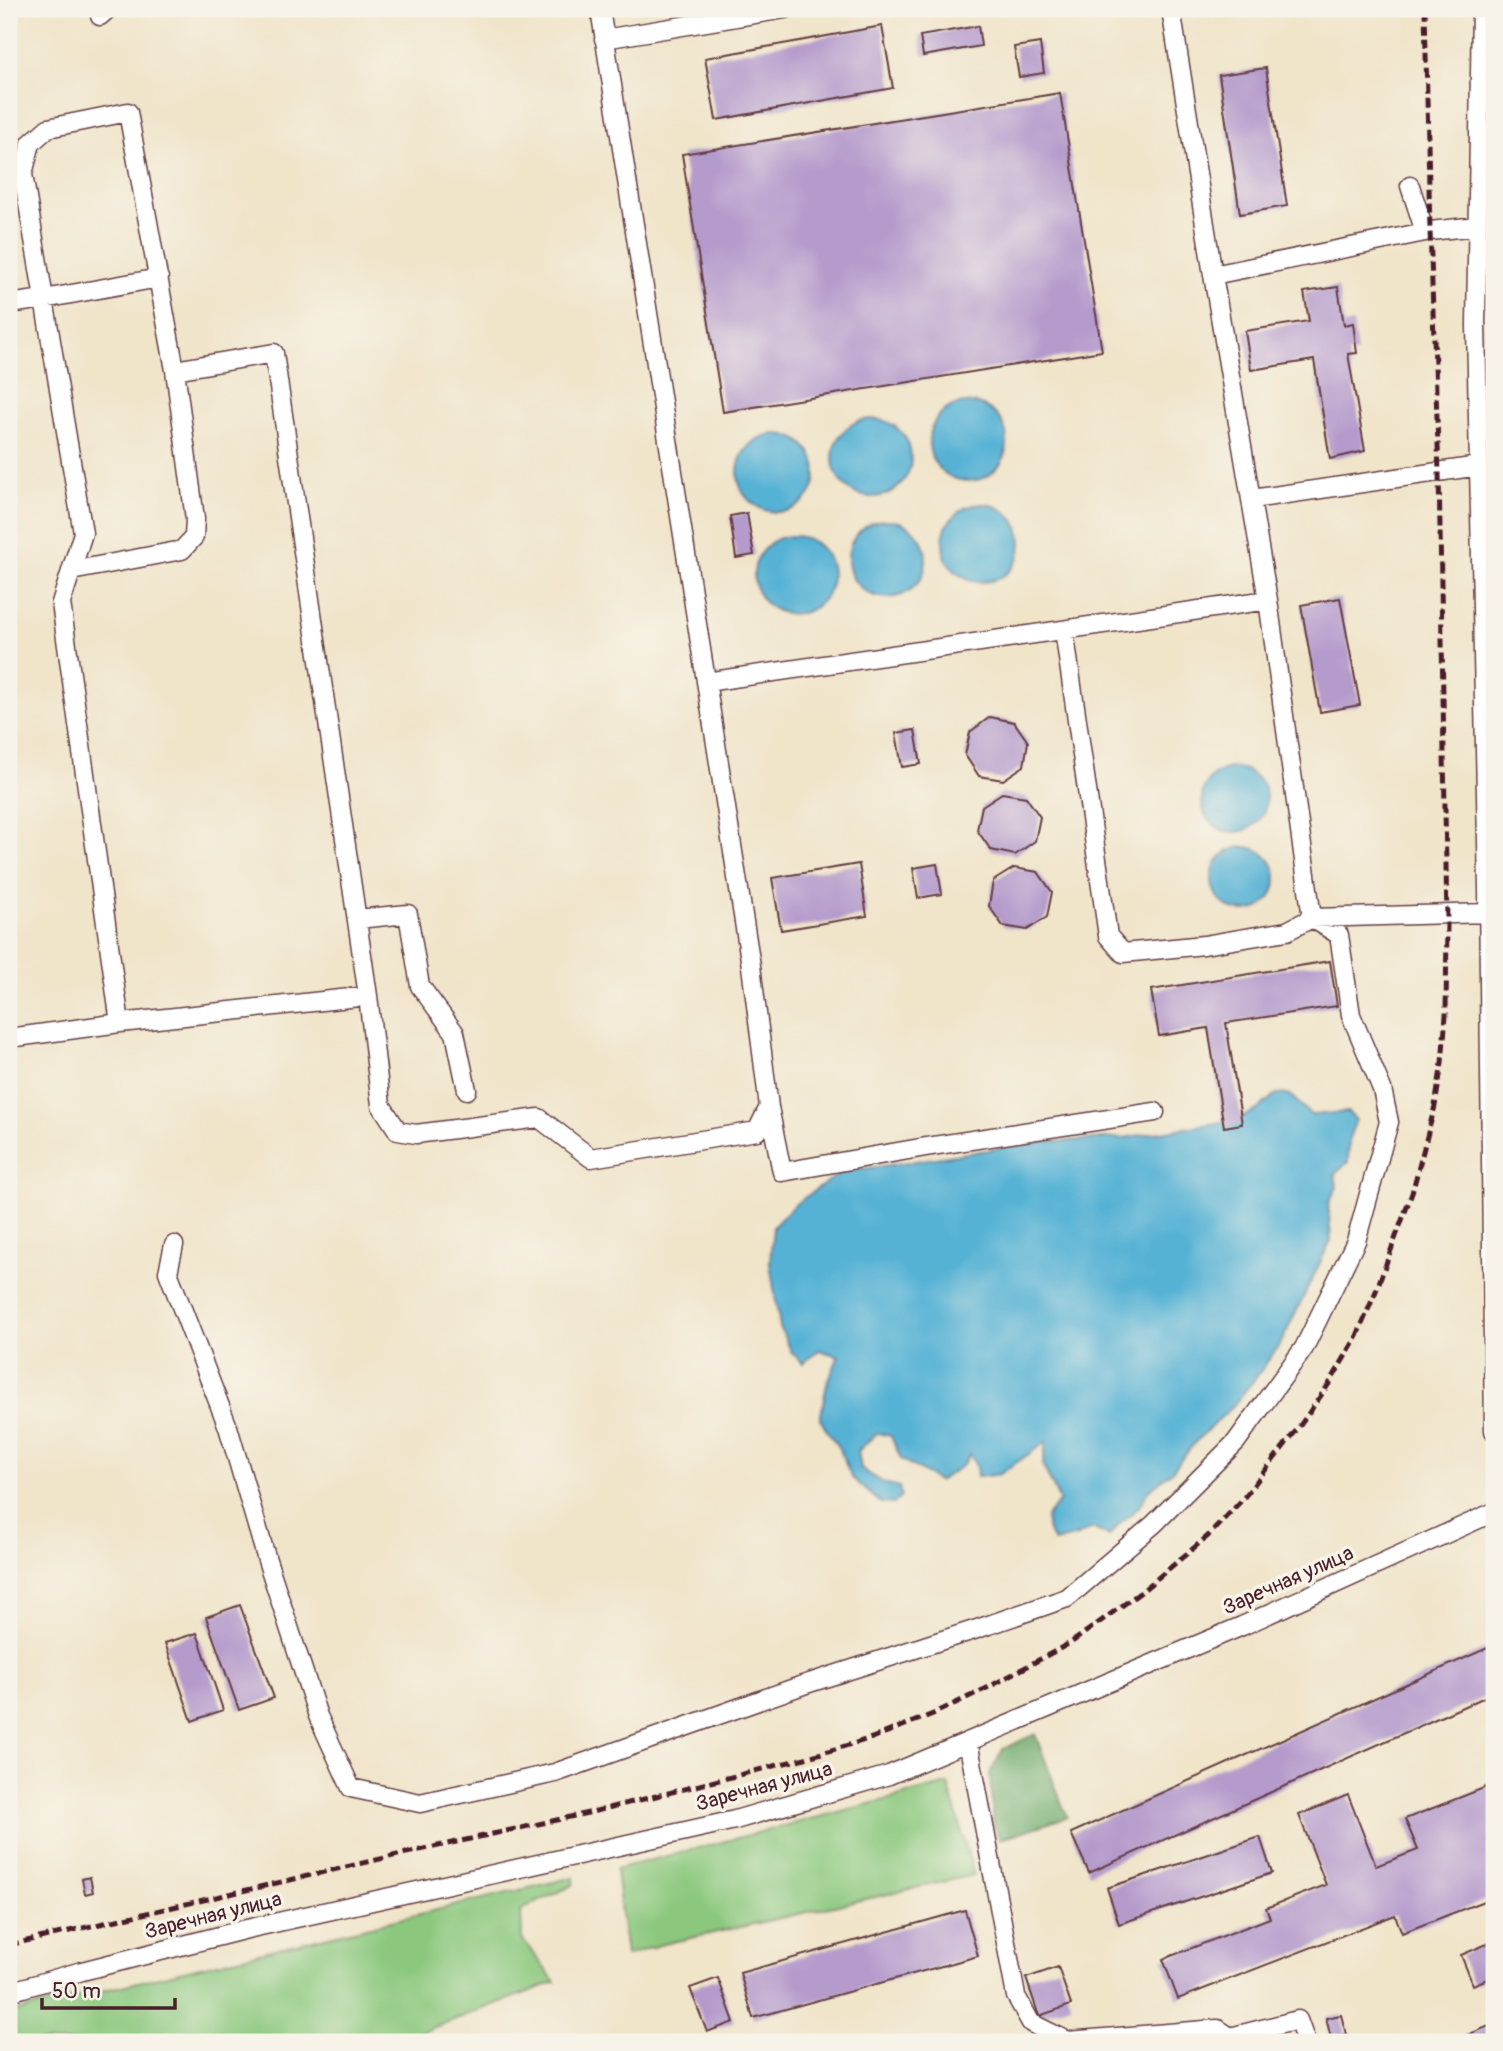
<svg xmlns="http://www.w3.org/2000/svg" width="1503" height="2051" viewBox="0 0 1503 2051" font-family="Pangolin,sans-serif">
	<rect width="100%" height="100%" fill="#f7f3e8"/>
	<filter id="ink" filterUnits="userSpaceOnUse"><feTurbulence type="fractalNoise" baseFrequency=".0143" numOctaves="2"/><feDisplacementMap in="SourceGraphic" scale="14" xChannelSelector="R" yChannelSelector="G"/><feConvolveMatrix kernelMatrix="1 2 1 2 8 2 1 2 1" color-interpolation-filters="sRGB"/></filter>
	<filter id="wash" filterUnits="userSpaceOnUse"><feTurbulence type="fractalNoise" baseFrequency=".00686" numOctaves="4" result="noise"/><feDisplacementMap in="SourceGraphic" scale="28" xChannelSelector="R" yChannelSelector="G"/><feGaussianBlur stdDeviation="1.57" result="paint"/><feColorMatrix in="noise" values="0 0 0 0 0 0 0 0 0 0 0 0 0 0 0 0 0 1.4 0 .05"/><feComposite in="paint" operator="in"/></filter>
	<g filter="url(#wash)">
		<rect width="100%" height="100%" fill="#f0e4c9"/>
		<path fill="#8bc87e" stroke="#6a7454" stroke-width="2" d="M948,1784l26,91 -315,70 -33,11 -10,-87z
			M574,1877l-1,8 -52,25 1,29 33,43 -142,53 -136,7h-268v-29z"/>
		<path fill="#70ac6d" stroke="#5d664c" stroke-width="2" d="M1035,1734l32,83 -67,22 -7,-14 -3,-51 13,-25z"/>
		<path fill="#57b2d5" stroke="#506880" stroke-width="2" d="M929 442a39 39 0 1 1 78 0a39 39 0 1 1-78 0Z
			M833 458a39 39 0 1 1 78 0a39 39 0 1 1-78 0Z
			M738 473a39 39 0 1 1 78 0a39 39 0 1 1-78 0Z
			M943 543a39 39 0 1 1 78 0a39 39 0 1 1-78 0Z
			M848 559a39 39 0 1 1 78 0a39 39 0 1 1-78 0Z
			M754 575a39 39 0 1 1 78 0a39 39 0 1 1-78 0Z
			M1202 800a32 32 0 1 1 64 0a32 32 0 1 1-64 0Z
			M1212 879a32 32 0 1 1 64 0a32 32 0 1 1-64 0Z
			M1276,1094l14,1 21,20 37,-3 8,8 -7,18 -1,24 -13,12 2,13 -9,17 3,36 -49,101 -27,38 -24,29 -33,31 -27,33 -23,19 -10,17 -17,14 -12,14 -17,-8 -15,8 -23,6 -6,-10 -2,-15 14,-16 -17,-35 3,-24 -46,32 -23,3 -1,-11 -6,-12 -8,12 -24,15 -37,-22 -10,-23 -14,-3 -19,18 3,18 23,14 15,4 2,9 -7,8 -13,-1 -30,-26 -11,-27 -20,-31 7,-35 12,-28 -20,-6 -16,13 -11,-10 -12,-26 -10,-64 3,-36 21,-22 42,-29 12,-6 21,-2 172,-26 82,-4 112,-18 22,-10z"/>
		<g id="blocks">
			<path fill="#b59bcc" d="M882,26l11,62 -177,32 -11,-62z
				M978,26l3,20 -58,10 -3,-20z
				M1040,43l4,30 -25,4 -5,-30z
				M1266,68l21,138 -47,8 -21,-139z
				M1060,93l42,258 -379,61 -41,-258z
				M1338,287l6,38 9,-2 4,30 -9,1 17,97 -35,8 -16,-99 -63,10 -6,-39 64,-10 -5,-29z
				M747,513l7,42 -18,3 -6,-42z
				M1340,598l20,107 -40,7 -19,-107z
				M990,717l24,5 14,20 -4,24 -21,14 -24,-4 -14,-21 5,-23z
				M915,730l6,34 -19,3 -6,-34z
				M1002,793l24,4 14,20 -5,24 -20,14 -24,-5 -14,-20 5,-24z
				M859,864l8,52 -86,14 -9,-52z
				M937,864l5,30 -24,4 -5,-30z
				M1014,868l24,4 14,20 -5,25 -20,13 -24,-4 -14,-20 4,-25z
				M1330,961l7,45 -111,17 16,101 -18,3 -16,-99 -49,8 -8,-46z
				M240,1605l34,93 -35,12 -33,-93z
				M197,1633l26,77 -31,11 -27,-78z
				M1494,1645v48l-405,180 -18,-40z
				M1494,1784v92l-4,1 4,12v8l-92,36 -7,-18 -217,84 -15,-40 107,-41 -4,-10 60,-23 -27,-70 49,-20 28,71 42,-16 -13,-31z
				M1260,1837l12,36 -153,51 -12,-36z
				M90,1877l3,15 -8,2 -3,-15z
				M965,1910l13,46 -225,62 -13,-45z
				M1494,1941v35l-21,9 -12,-30z
				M1058,1967l13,38 -32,11 -13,-38z
				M718,1978l16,44 -27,10 -17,-44z
				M1341,2015l5,19 -15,4 -5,-20z
				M1494,2024v18h-26l-3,-6z"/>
		</g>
	</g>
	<g filter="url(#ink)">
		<use href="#blocks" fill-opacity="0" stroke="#633d43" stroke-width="2"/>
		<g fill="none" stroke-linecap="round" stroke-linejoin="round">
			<g stroke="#633d43" stroke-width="21">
				<path id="minor" d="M600,9l151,957 18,141 13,65 144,-25 229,-35
					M1171,9l42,266 217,-44 47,-5
					M1481,9l-5,316 12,564 6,542
					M100,16l8,-7
					M604,39l181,-30
					M1410,186l15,46
					M9,304l35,-5 -21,-125 8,-31 17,-15 80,-16 47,258 99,-17 94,643 -248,27 -59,-420 22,-70 -39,-234 115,-21
					M1252,499l227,-33
					M71,571l111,-21 12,-13 1,-18 -20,-149
					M1064,630l44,306 15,17 81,-8 83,-14 25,-13 176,-5
					M706,682l562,-82
					M357,919l51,-5 12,72 35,47 12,57
					M368,996l13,109 17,26 18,3 123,-16 52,40 166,-27 12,-24
					M9,1038l111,-15
					M174,1245l-6,27 60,155 39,133 51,156 33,72 69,15 135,-30 248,-88 174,-56 90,-31 87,-74 82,-82 68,-94 52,-107 33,-119 -7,-33 -31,-74 -12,-80 -27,-17 -44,-318 -55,-325
					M968,1741l48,255 15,27 36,18 151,-12 12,8 3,5
					M9,1992l73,-21 165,-42 488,-109 154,-45 353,-149 252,-114
					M1230,2037l68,-17 8,22"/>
			</g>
			<use href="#minor" stroke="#fff" stroke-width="18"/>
			<path stroke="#4a1f2b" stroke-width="5" stroke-dasharray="10 5" stroke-linecap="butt" d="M9,1945l393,-91 186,-41 96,-24 121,-31 67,-20 61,-24 54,-26 85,-46 69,-50 67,-56 34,-36 57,-73 32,-46 26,-45 19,-45 36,-98 23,-87 7,-43 4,-48 1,-94 -8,-449 -9,-241 -5,-222"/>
		</g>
	</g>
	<g text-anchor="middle" stroke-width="7" stroke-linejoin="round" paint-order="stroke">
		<g font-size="21" fill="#4a1f2b" stroke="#f7f3e8">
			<text transform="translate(1288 1580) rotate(-24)" y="7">Заречная улица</text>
			<text transform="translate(764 1786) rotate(-15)" y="7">Заречная улица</text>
			<text transform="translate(213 1915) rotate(-14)" y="7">Заречная улица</text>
		</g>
	</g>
	<rect width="1503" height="2051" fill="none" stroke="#f7f3e8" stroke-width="35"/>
	<path d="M42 1998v10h133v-10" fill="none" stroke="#4a1f2b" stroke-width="3.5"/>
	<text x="52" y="1998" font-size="21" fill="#4a1f2b" stroke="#f7f3e8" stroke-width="5" paint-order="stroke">50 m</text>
</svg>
